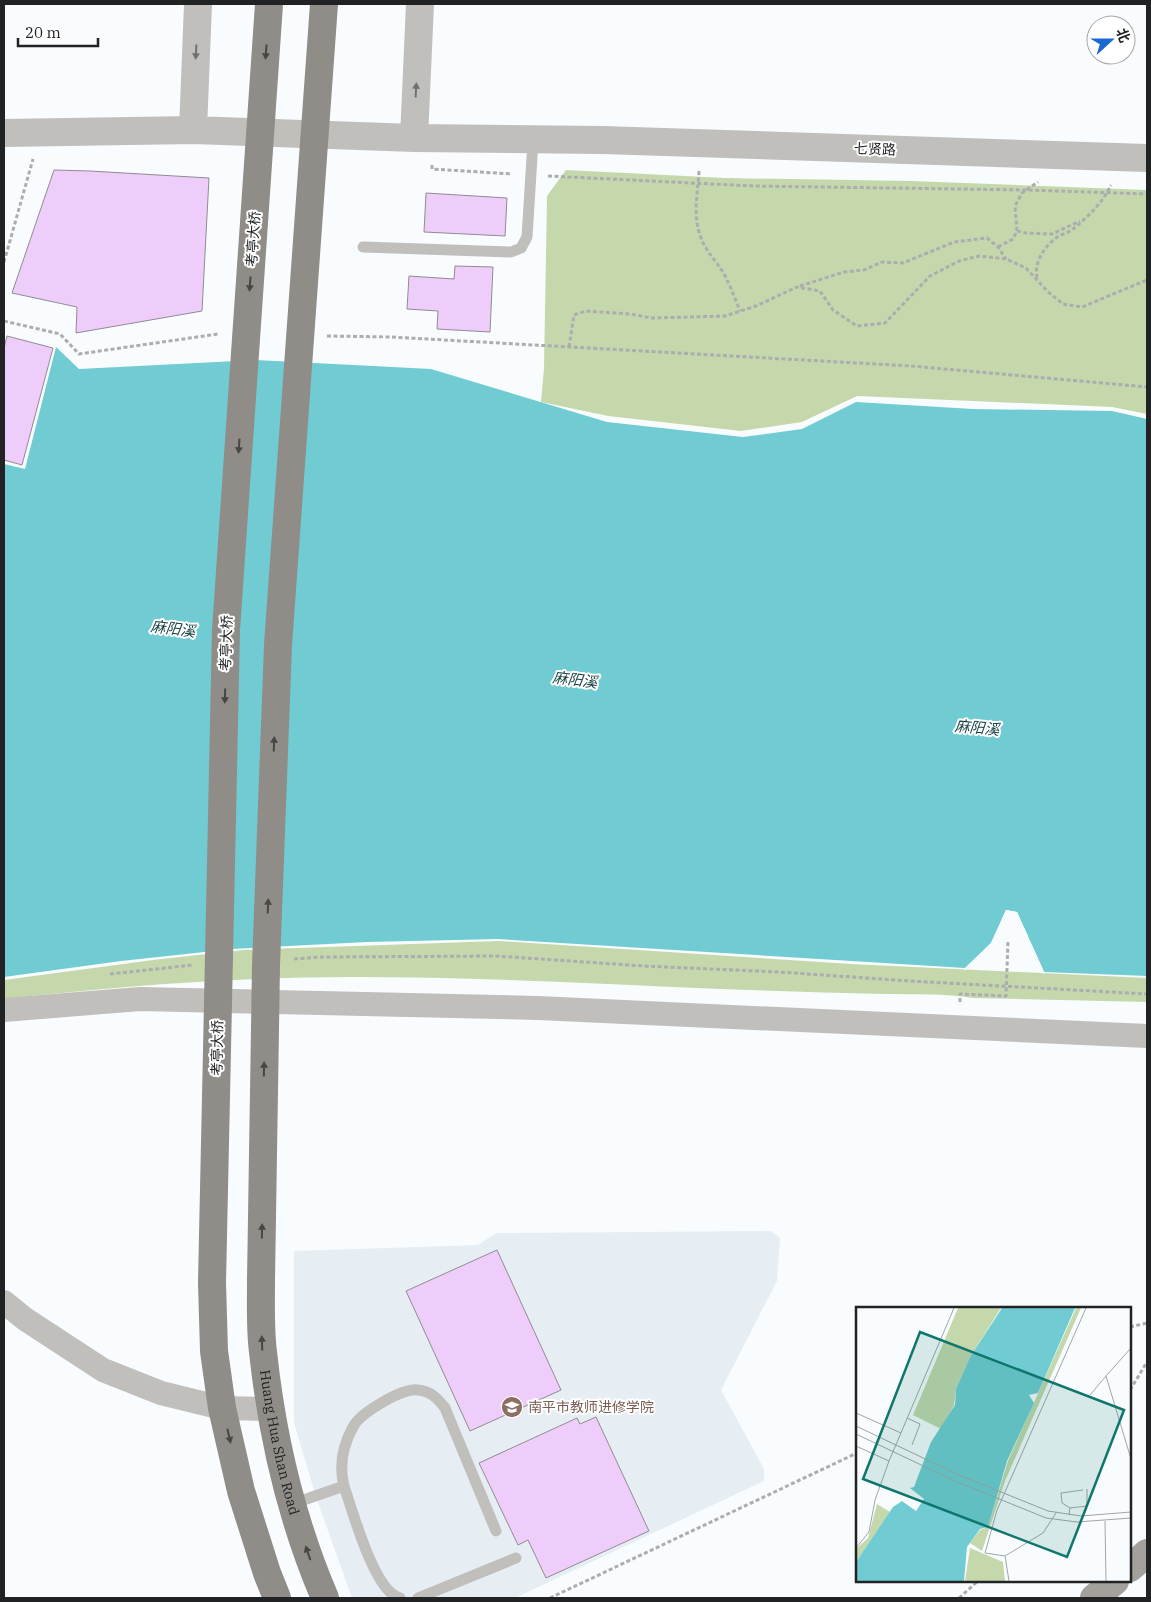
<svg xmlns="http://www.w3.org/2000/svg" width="1151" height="1602" viewBox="0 0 1151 1602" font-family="'IBM Plex Serif','Noto Sans SC',serif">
	<rect width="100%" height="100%" fill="#f9fcfe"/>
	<path fill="#e6eef4" d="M771,1231l9,7 -3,43 -56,109 43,79v12l-249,117h-163l-36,-101 -22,-74v-172l184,-6 18,-12z"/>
	<path fill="#c5d8ac" d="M566,170l159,8 187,3 235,9v224l-35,-7 -255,-11 -55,26 -61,9 -133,-15 -67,-14 3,-34 3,-172z
		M499,941l353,23 295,14v24l-174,-4c-29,-5 -58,-3 -88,-4 -55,-1 -110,-3 -165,-5 -122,-5 -244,-12 -366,-12 -117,0 -234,9 -350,22v-19l149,-20 90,-10z"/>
	<path fill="#70ccd2" d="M56,347l23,22 177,-9 175,9 176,53 136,15 59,-8 54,-27 117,7 139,2 35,8v557l-103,-4 -27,-60 -11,-2 -15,33 -26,25 -468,-29 -130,3 -135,7 -111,12 -117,16v-513l21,5z"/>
	<path fill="#f9fcfe" d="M1006,910l11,2 28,62 -3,-1 -27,-59 -8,-1 -14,32 -27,25h-3l28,-27z"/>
	<path fill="#efcdfa" stroke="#908b91" d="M54,170l36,1 119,7 -7,133 -126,22 1,-26 -65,-14z
		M426,193l81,5 -2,38 -81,-4z
		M455,266l38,1 -3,65 -53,-3 1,-18 -31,-2 2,-33 45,3z
		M7,336l46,12 -31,117 -18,-5v-112z
		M497,1250l64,140 -91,41 -64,-140z
		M596,1417l53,114 -103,47 -18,-38 -10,5 -39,-82 98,-45 3,6z"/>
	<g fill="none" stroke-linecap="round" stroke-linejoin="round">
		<path stroke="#abadaf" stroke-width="3" stroke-dasharray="4 2.5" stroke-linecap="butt" d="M432,165v4l80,5
			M699,171c-1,21 -6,41 0,61 5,18 15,26 24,40 7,13 12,26 17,39
			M548,176l205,10 275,4 119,4
			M1017,231l9,2 26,1 28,-13
			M998,247l15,-8 4,-8 -2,-25 7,-13 16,-11
			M4,262l29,-103
			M1037,278c-3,-15 6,-30 19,-40 5,-4 12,-5 17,-9 15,-12 30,-27 38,-44
			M800,286l44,-14 20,-2 18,-8 21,1 51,-21 33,-4 11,9 8,12
			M4,321l56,13 19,20 139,-20
			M327,336l64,1 520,29 236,21
			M569,347l5,-32 12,-4 44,3 22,4 73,-2 31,-10 41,-19 23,4 13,19 24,16 28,-3 45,-47 29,-15 20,-5 27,3 20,9 21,23 16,13 19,3 65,-27
			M294,959l28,-2 174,-1 148,10 135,6 131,9 237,13
			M110,974l83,-9
			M960,1002v-8l46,2 2,-55
			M1130,1327l17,-4
			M1130,1390l17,-28
			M550,1598l307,-145
			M959,1598l19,-17"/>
		<path stroke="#c1bfbc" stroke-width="11" d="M363,247l148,5 10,-4 6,-11 6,-96
			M344,1486c-5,-20 -1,-41 9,-59 7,-14 49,-39 65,-37 13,1 20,9 27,18l51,123
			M292,1504l52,-18c9,27 26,87 46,106 3,3 7,5 10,6
			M418,1598l98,-40"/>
		<path stroke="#c1bfbc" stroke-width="24" d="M4,1010l136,-11 398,9 609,28
			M4,1302l21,17 78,51 58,23 61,15 48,1"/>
		<path stroke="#c1bfbc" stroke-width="28" d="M193,130l5,-126
			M4,133l189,-3 221,8 189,2 544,18
			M414,138l6,-134"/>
		<path stroke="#a4a19d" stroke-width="28" d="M1130,1568l17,-15
			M1094,1598l21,-17"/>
		<g stroke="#908c87" stroke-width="28">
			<path id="s1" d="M261,1280c0,24 -1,49 2,72 9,84 29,169 62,246"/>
			<path d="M212,1283l2,68 8,57 19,83 26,82 10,25"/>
		</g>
		<path stroke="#908c87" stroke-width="28" d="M261,1280l5,-315 12,-320 46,-641
			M212,1283l14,-653 43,-626"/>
	</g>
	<defs><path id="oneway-solid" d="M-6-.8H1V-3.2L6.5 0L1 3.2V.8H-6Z" transform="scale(1.25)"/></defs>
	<g fill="#707070">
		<use href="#oneway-solid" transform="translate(196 52) rotate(93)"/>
		<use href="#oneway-solid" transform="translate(416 90) rotate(-87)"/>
	</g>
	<g fill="#474747">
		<use href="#oneway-solid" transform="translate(266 52) rotate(94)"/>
		<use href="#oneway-solid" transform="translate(250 284) rotate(94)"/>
		<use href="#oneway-solid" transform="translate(239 446) rotate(94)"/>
		<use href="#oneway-solid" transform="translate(225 696) rotate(91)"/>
		<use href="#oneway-solid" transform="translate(274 744) rotate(-88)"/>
		<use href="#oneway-solid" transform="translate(268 906) rotate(-88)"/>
		<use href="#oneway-solid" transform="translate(264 1069) rotate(-89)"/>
		<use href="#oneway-solid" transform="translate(262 1231) rotate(-89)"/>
		<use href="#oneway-solid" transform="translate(262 1343) rotate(-92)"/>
		<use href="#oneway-solid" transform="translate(229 1436) rotate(77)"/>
		<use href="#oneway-solid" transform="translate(308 1553) rotate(-109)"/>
	</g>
	<defs>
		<g id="school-disc" transform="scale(1.125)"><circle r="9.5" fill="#8d6e63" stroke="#fff"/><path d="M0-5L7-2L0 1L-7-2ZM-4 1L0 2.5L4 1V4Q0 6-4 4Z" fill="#fff"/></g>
	</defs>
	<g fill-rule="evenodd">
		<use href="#school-disc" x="512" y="1407"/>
	</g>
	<g text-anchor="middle" stroke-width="4" stroke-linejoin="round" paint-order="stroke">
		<g font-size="14" fill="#202224" stroke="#fff">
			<text transform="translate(875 149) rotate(2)" y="5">七贤路</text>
			<text transform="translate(253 239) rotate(-86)" y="5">考亭大桥</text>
			<text transform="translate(226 643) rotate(-88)" y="5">考亭大桥</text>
			<text transform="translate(217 1048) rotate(-89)" y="5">考亭大桥</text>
			<text dy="5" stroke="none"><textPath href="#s1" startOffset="164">Huang Hua Shan Road</textPath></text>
		</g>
		<g font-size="14" fill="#785e54" stroke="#fff" text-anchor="start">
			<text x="528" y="1412">南平市教师进修学院</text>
		</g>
		<g font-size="15" font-style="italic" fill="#143f42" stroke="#fff">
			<text transform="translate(173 629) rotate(7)" y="5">麻阳溪</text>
			<text transform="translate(575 680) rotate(7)" y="5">麻阳溪</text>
			<text transform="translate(977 728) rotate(5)" y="5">麻阳溪</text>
		</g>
	</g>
	<g transform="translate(856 1307)">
		<rect width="275" height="275" fill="#f9fcfe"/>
		<path d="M102,1h43l-31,49 -14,32 -2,16 -13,24 -28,-14zM220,1h5l-76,173 -23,70 -12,-8 10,-13 8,-3 20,-66zM21,197l13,8 -34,50v-13l12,-11zM114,241l33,14 2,19h-40z" fill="#c5d8ac"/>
		<path d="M146,1h73l-37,85 -9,2 5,8 -27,58 -19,66 -8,2 -13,18 -3,34h-108v-19l37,-55 9,-6 14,10 8,-12 -14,-11 4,-1 17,-45 24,-37 1,-16 14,-32z" fill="#70ccd2"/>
		<path fill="none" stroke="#a2a5a7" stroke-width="1" d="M275,41l-25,28 25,83M234,88l16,-19M0,106l45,20M51,111l13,6 -8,21M0,119l103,49 89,36 33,5 50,-4M0,127l99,47 91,37 31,4 54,-4M0,139l33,15M214,201l-8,-5 -1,-10 22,-3M213,208l1,-7 17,-2v-17M249,214l1,60M0,241l13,-16 6,-32 14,-39 65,-153M149,249l-20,-3 12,-43 89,-202M153,274l-4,-25 38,-23 13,-20"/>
		<path fill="#0f766e" fill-opacity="0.15" stroke="#0f766e" stroke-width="2.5" d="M64,25l204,78 -57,147 -204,-78z"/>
		<rect width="275" height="275" fill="none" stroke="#202224" stroke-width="2.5"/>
	</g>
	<rect width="1151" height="1602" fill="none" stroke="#202224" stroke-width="10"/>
	<g transform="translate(1111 40) rotate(69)"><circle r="24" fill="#ffffff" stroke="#a6a7a7"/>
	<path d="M0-4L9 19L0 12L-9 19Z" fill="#1a69d3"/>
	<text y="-8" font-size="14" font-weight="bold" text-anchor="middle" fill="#202224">北</text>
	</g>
	<path d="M18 38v8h80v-8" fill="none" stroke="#202224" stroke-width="2.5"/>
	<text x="25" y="38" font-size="15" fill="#202224" stroke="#ffffff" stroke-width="4" paint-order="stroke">20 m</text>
</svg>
